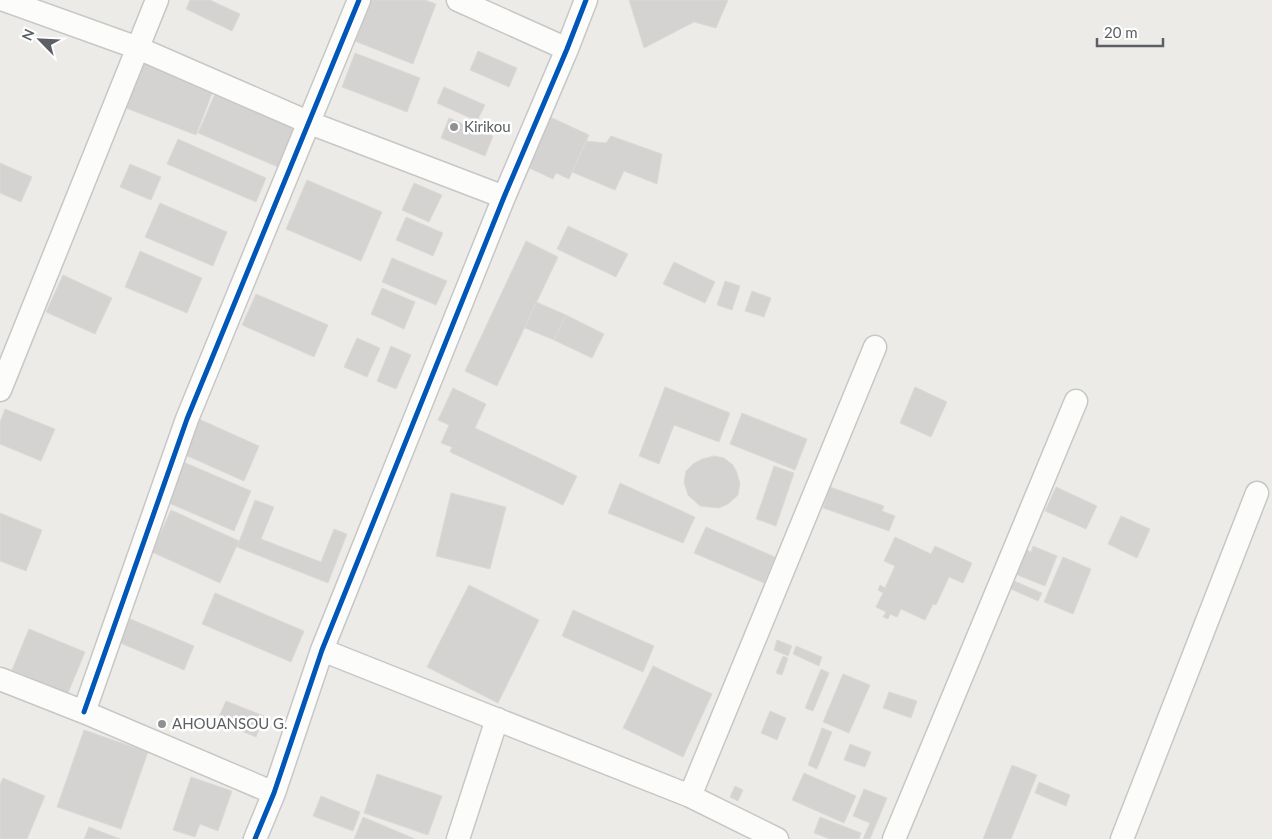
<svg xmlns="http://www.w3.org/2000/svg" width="1272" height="839" viewBox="0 0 1272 839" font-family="Lato,sans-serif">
	<rect width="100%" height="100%" fill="#ecebe7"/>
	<path fill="#d4d3d1" stroke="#dcdad6" d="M190,0h20l30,14 -8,17 -46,-22z
		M367,0h58l11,4 -23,60 -61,-24z
		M629,0h99l-12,28 -22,-6 -50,26z
		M478,51l39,17 -8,19 -39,-17z
		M355,53l65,25 -13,34 -65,-25z
		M143,63l70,28 -17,44 -70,-27z
		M444,87l41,18 -8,16 -40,-18z
		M215,94l79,35 -16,38 -80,-34z
		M548,116l41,19 -20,44 -13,-6 -3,6 -28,-13z
		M449,118l44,18 -8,20 -44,-18z
		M611,136l51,18 -5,30 -33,-13 -9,19 -43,-18 14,-31 20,2z
		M178,139l88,39 -10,24 -89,-38z
		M0,163l32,14 -11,25 -21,-9z
		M130,164l31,13 -10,23 -31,-13z
		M307,180l75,32 -21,49 -75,-32z
		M414,183l28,12 -13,27 -27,-12z
		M160,203l67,29 -14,34 -68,-29z
		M406,217l37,16 -10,23 -37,-16z
		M568,226l60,28 -12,23 -59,-28z
		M526,241l32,16 -61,129 -32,-15z
		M140,251l62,27 -15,35 -62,-26z
		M392,258l55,23 -11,24 -54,-23z
		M674,262l41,20 -10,21 -42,-19z
		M63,275l49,23 -17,36 -49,-22z
		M725,281l15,5 -8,24 -15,-5z
		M382,288l33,14 -11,27 -33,-15z
		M752,291l19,7 -7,19 -19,-6z
		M256,294l72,31 -14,32 -72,-32z
		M536,302l30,13 -12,25 -29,-12z
		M566,315l38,19 -12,24 -38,-18z
		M357,338l23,10 -13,29 -23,-10z
		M391,346l20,9 -15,34 -19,-8z
		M665,387l65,26 -11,29 -45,-17 -15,39 -20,-8z
		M915,387l32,15 -16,35 -31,-14z
		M453,388l33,16 -11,24 102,48 -14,29 -113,-53 2,-5 -11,-4 8,-18 -11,-5z
		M5,409l50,20 -14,32 -41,-17v-22z
		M742,413l65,26 -12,31 -65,-26z
		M199,419l60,27 -15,35 -61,-27z
		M714,456l10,2 9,7 4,8 3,11 -2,11 -10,9 -9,4 -19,-2 -12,-11 -4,-13 2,-11 7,-7 9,-5z
		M181,461l70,30 -17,40 -70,-30z
		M774,466l20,7 -18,53 -20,-7z
		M620,483l75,34 -12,26 -75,-30z
		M830,487l54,19 -2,5 13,5 -6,15 -66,-23z
		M1056,487l41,19 -11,23 -41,-18z
		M451,493l55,14 -16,62 -54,-13z
		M255,500l19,7 -13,32 60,23 13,-33 13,5 -19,49 -91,-36z
		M171,510l68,31 -19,42 -68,-31z
		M0,513l42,17 -16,41 -26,-10z
		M1121,516l29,13 -13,29 -29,-14z
		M706,527l69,30 -11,26 -70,-30z
		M895,537l36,17 4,-8 37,17 -9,20 -14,-6 -13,28 -3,-1 -8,16 -24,-11 -4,8 -7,-3 -2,5 -5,-2 3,-5 -10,-5 7,-14 -5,-3 2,-5 5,3 10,-22 -11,-5z
		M1033,546l24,10 -12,30 -35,-14 10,-25 11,5z
		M1063,557l28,12 -18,45 -29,-12z
		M1007,578l35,15 -4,8 -34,-15z
		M469,585l70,35 -41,83 -71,-36z
		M215,593l89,38 -13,31 -89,-38z
		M573,610l81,36 -11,26 -81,-36z
		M121,615l73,31 -10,24 -73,-31z
		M29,629l56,23 -17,41 -56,-23z
		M777,640l15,6 -4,10 -14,-6z
		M796,646l26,11 -3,9 -26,-12z
		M783,656l5,2 -6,17 -6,-2z
		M653,666l59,28 -29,63 -60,-29z
		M821,669l8,4 -16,38 -8,-3z
		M843,674l27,11 -21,48 -26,-11z
		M889,692l28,9 -6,17 -28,-10z
		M226,701l38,15 -8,21 -39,-16z
		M770,711l16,7 -9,22 -16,-7z
		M822,728l10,4 -15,37 -9,-4z
		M84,730l64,22 -27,77 -64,-22z
		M850,744l21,8 -6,15 -21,-7z
		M1012,765l25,10 -26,64h-28z
		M804,773l52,23 -12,27 -52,-23z
		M377,774l65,22 -14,39 -64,-22z
		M191,777l41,14 -14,40 -18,-7 -5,13 -22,-7z
		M3,778l42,18 -18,43h-27v-55z
		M1039,782l31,13 -4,11 -31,-13z
		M735,786l8,4 -5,11 -8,-4z
		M864,789l23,9 -17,41h-7l7,-16 -17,-7z
		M321,796l39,16 -7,19 -40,-15z
		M363,817l52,22h-61z
		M820,817l41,16 -2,6h-29l-16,-6z
		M89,827l31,12h-36z"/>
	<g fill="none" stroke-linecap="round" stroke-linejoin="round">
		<g stroke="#c7c7c8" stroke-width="25">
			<path id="minor" d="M4,0l134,48 172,75 194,74
				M458,0l109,49
				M0,390l157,-390
				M322,650l368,146 87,43
				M0,679l84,33 190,81
				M84,712l103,-293 172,-419
				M690,796l185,-449
				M255,839l19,-46 48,-143 182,-453 63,-148 19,-49
				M458,839l39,-120
				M894,839l182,-438
				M1122,839l135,-346"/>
		</g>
		<use href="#minor" stroke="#fcfcfb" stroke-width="22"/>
		<g stroke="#fff" stroke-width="8">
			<path id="cycleway" d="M84,712l103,-293 172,-419
				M255,839l19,-46 48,-143 182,-453 63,-148 19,-49"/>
		</g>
		<use href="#cycleway" stroke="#0057b8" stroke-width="5"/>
	</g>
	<g fill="#8e9192" stroke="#fff" stroke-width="2">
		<circle cx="454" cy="127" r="5"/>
		<circle cx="162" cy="724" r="5"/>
	</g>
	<g text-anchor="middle" stroke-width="5" stroke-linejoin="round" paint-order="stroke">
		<g font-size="15" fill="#5c6065" stroke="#fff" text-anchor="start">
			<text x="464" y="132">Kirikou</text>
			<text x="172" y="729">AHOUANSOU G.</text>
		</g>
	</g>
	<g transform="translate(40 40) rotate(294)" stroke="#ffffff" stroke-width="4" paint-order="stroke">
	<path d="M0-4L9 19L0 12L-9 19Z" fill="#5c6065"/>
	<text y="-8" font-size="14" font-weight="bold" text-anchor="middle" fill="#5c6065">N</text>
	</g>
	<path d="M1097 38v8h66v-8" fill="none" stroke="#5c6065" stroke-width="2.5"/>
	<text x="1104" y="38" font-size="15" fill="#5c6065" stroke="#ffffff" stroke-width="4" paint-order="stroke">20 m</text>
</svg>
